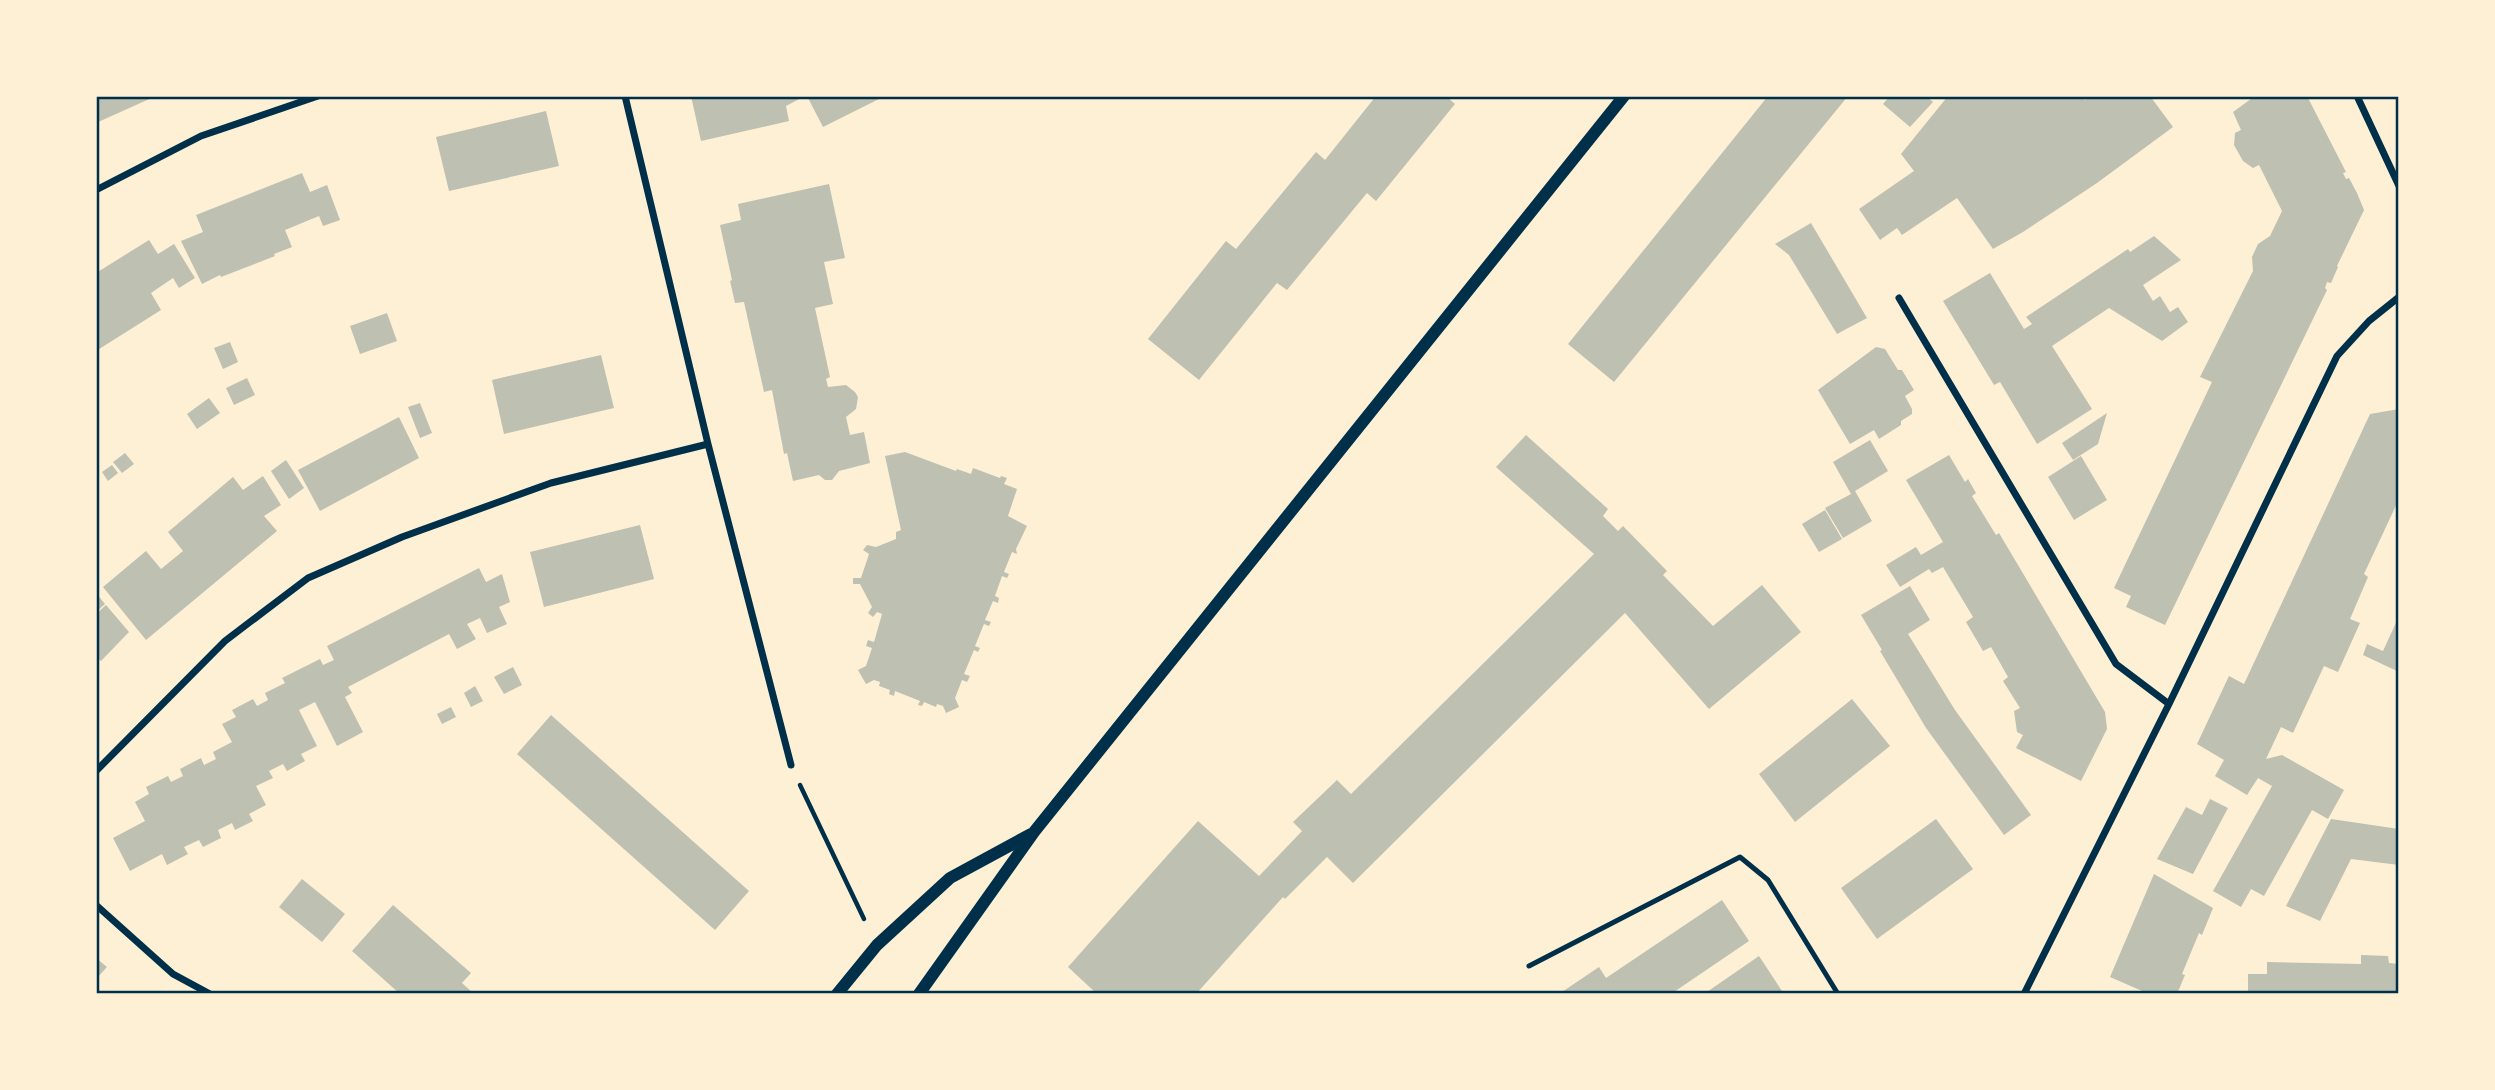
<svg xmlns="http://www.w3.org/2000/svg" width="2495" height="1090" viewBox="0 0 2495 1090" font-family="Spectral,serif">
	<rect width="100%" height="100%" fill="#fdf0d5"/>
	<path fill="#bec0b2" d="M96,96h60l-60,27z
		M691,96h114l-19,10 3,15 -88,20z
		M807,96h78l-62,31z
		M1376,96h70l9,8 -79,97 -9,-8 -80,97 -10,-7 -78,97 -51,-41 78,-98 10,8 80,-97 9,8z
		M1768,96h80l-234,286 -46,-38z
		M1890,96h36l7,6 -23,25 -27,-23z
		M1948,96h135l2,4 5,-4h60l23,31 -76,56 -74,49 -30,17 -36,-51 -55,37 -5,-7 -17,12 -21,-31 55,-38 -13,-17z
		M2255,96h52l39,76 -3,1 3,6 3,-1 8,15 7,17 -27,56 1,1 -7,16 -4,-1 -2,6 2,2 -162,335 -39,-18 5,-11 -17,-8 98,-206 -12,-5 53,-106 -1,-14 6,-13 12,-8 12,-25 -23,-46 -6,3 -10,-7 -9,-16 1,-12 6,-3 -8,-18z
		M546,111l13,55 -110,25 -13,-54z
		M302,173l8,19 17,-7 13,35 -17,6 -4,-10 -34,14 7,17 -18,7 1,2 -54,21 -1,-2 -18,9 -21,-43 22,-9 -7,-17z
		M829,184l16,74 -21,4 9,42 -18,4 15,69 -4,2 2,8 18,-2 9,7 3,5 -2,12 -10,8 4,18 14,-3 6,31 -31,8 -7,9h-7l-6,-5 -26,6 -6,-28 -3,1 -12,-64 -8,2 -20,-90 -9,1 -5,-22 2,-1 -12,-55 21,-5 -3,-16z
		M1811,223l56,95 -30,16 -48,-79 -14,-11z
		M2154,236l27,24 -38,25 10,16 7,-5 10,16 8,-5 10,15 -26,19 -53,-33 -57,38 40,63 -55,35 -37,-62 -6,3 -51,-84 47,-28 34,56 8,-5 -6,-7 102,-68 2,3z
		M149,240l9,14 16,-10 21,34 -16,10 -6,-10 -22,15 10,17 -65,41v-78z
		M387,313l10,28 -37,13 -10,-28z
		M230,342l8,20 -15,7 -9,-21z
		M1876,347l9,2 13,21h4l12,20 -9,6 7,13v5l-11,7v4l-22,14 -5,-9 -24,14 -32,-54z
		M601,355l13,53 -110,26 -12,-54z
		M247,378l8,17 -21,10 -8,-17z
		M209,398l11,15 -23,16 -10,-15z
		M420,403l12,30 -12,5 -12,-31z
		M2399,409v90l-35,75 4,3 -18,42 10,4 -22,49 -14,-6 -31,67 -12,-6 -15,32 16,-4 62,35 -16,29 -16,-9 -48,86 -13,-7 -10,18 -28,-16 59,-105 -14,-8 -11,17 -32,-19 9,-16 -27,-16 32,-68 15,8 126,-270z
		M2107,413l-9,31 -25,16 -11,-17z
		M399,417l20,41 -99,53 -22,-41z
		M1526,435l82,74 -5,7 15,15 5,-5 44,45 -4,4 50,51 49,-41 39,47 -92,77 -84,-96 -272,270 -26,-26 -42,42 -2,-2 -87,97h-99l-29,-27 130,-146 61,55 43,-45 -9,-9 44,-42 14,14 243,-240 -98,-87z
		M1870,440l18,31 -33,20 17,30 -29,17 -18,-30 26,-14 -18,-32z
		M905,452l51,19 1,-2 14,5 2,-6 27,10 1,-2 6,2 -3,6 13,5 -9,27 19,10 -11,23 1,5 -5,-2 -8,20 5,2 -2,4 -5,-2 -7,20 4,2 -1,5 -5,-2 -8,19 6,2 -2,4 -5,-2 -9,22 5,2 -2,4 -4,-2 -10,24 6,2 -3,6 -5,-2 -7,18 4,9 -13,6 -3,-7 -6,-2 -1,3 -12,-5 -2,4 -4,-1 2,-4 -25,-10 -1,5 -5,-2 1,-4 -11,-4 1,-4 -6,-2 -8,4 -8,-14 8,-4 6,-18 -6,-2 2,-6 6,2 8,-28 -5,-2 -4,5 -5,-4 4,-6 -12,-23h-7v-6h8l8,-24 -6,-4 4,-5 9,2 20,-8v-7l5,-2 -16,-74z
		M125,453l9,11 -12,9 -9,-11z
		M1949,455l16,27 3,-3 8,14 -4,3 24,39 3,-2 106,179 2,17 -26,52 -65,-33 7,-13 -6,-3 -3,-21 6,-3 -17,-27 5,-4 -17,-30 -8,4 -17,-29 7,-5 -30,-50 -11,6 -3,-4 -29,18 -14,-22 30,-18 5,8 22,-13 -37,-62z
		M2081,456l26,44 -33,20 -26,-43z
		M286,460l18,28 -15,11 -18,-28z
		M112,465l6,8 -10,8 -6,-9z
		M263,476l18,29 -17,11 13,15 -131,109 -43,-53 43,-36 15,18 22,-18 -15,-19 65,-55 10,13z
		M1825,510l17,29 -23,13 -17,-28z
		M640,525l14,54 -110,28 -14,-55z
		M479,568l7,14 16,-8 8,28 -11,5 8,17 -20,9 -7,-15 -13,6 9,15 -19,10 -8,-15 -101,53 4,6 -7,4 18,35 -26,14 -22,-44 -16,8 18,36 -16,8 4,7 -18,10 -4,-7 -14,7 4,7 -17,8 10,19 -17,9 4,7 -18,9 -3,-7 -14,7 3,8 -18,9 -4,-7 -15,7 4,7 -21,11 -5,-11 -32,17 -17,-33 32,-17 -10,-19 14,-8 -3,-7 22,-11 3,6 12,-6 -3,-7 21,-11 3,7 12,-6 -3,-7 19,-10 -10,-18 14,-7 -4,-7 21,-11 4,7 11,-6 -3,-7 20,-10 -3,-5 38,-19 3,6 11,-5 -7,-14z
		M1910,586l20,34 -22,14 47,76 76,105 -27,20 -78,-107 -46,-77 2,-1 -21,-35z
		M96,593l9,11 -9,8z
		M106,605l23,27 -28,29 -5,-4v-43z
		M2399,616v56l-36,-17 4,-11 16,7z
		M513,667l9,18 -18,9 -10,-17z
		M475,686l8,15 -12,6 -7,-14z
		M1852,699l38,47 -95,76 -36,-48z
		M451,707l5,10 -14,7 -5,-10z
		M551,715l198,176 -34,39 -198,-176z
		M2210,799l18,9 -35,66 -36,-15 29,-52 16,8z
		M1936,819l37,50 -96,70 -36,-51z
		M2331,819l68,10v36l-48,-6 -31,62 -34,-15z
		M2154,874l59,34 -11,27 -3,-2 -17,41 3,1 -8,19h-28l-39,-17z
		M302,879l43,35 -23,28 -43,-35z
		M1722,900l27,41 -78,53h-112l40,-27 7,11z
		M393,905l78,68 -9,10 12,11h-74l-48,-43z
		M2361,955l27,1 1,7 10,1v30h-151v-20h19v-12l94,2z
		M1759,956l25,38h-80z
		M96,958l11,9 -11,12z"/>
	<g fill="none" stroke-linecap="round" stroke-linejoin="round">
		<path stroke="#003049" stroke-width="4.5" d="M800,785l64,134"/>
		<path stroke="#003049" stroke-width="5" d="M1529,966l211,-109 28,23 70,114"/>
		<path stroke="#003049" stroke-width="7" d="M625,96l83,348 83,321
			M2357,96l42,90
			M96,190l105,-54 117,-40
			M1899,298l217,366 53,40
			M96,771l129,-130 83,-63 94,-41 149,-54 157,-39
			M96,905l77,69 37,20
			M2024,994l145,-290 168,-348 32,-35 30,-24"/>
		<path stroke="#003049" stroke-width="12" d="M837,994l40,-49 73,-67 81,-44
			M919,994l115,-162 590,-736"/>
	</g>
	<rect width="2495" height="1090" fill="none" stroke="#fdf0d5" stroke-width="196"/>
	<rect x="98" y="98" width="2299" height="894" fill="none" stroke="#003049" stroke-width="2.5"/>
</svg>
